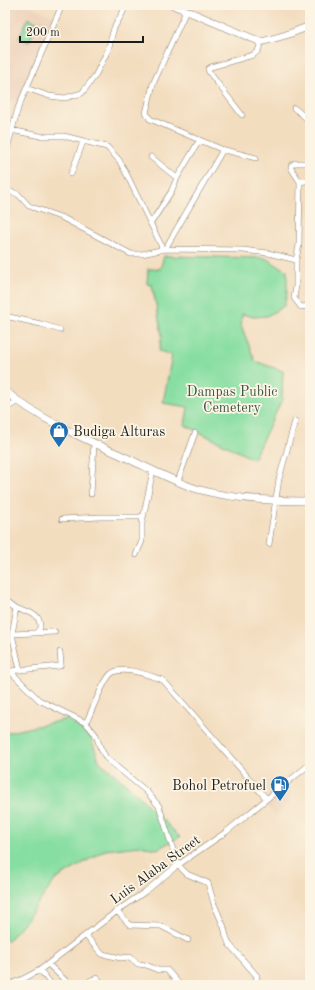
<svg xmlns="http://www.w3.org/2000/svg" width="315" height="990" viewBox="0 0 315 990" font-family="'Old Standard TT',serif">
	<rect width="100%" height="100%" fill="#fcf5e5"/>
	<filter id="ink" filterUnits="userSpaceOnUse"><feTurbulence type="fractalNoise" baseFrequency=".025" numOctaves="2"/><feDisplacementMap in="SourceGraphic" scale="8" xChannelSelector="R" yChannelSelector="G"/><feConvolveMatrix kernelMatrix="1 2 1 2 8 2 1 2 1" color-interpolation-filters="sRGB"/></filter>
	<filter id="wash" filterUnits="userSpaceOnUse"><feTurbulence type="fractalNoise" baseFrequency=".012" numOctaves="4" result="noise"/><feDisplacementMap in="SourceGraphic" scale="16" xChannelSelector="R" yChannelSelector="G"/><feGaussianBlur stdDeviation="0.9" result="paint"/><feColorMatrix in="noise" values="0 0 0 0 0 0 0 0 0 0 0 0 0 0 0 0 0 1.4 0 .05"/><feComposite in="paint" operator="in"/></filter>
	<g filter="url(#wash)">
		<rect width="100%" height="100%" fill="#f3ddbf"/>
		<path fill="#edd1ba" d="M5,5h23l28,12 -36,85 -8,-2 -7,2z
			M289,785l1,18 -15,12 -10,-11z"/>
		<path fill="#87dea2" stroke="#527d5f" d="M28,18l10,5 -9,19 -10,-4z
			M164,256l101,2 22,13v23l-3,12 -17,10 -13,1 -12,-3 -1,11 14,36 28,10 -1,29 -29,59 -68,-34 3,-18 -25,-4 9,-48 -13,-4 3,-16 -10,-50 -5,-1 1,-15h12z
			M68,719l23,19 8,23 31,26 50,50 -23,12 -17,-3 -35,4 -50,30 -28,39 -18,21h-4v-207z"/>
	</g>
	<g filter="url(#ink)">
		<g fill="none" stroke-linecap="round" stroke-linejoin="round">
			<g stroke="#887c6e" stroke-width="6">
				<path id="minor" d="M26,88l23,8 16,2 17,-5 13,-17 13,-26 6,-22 9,-16 2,-7
					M294,108l16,13
					M242,115l-33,-43 -1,-3 3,-2 42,-12 5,-4 3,-9
					M11,130l29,6h24l43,11 12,13 7,13 35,72 1,5
					M221,149l35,9
					M5,156l13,-48 44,-103
					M151,157l26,21 22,-37
					M71,174l12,-32
					M300,182l-9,-14v-2l4,-3h15
					M5,190l13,4 11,12 34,12 68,36h11l23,-5 78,1 25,3 28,7v26l-2,12 7,9 9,-1
					M151,223l20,-31 6,-14
					M165,249l56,-96v-4l-71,-30 -4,-6 7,-29 33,-73
					M296,260l3,-15 1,-63 10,-2v-7
					M5,316l36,8 19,6
					M5,409l13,-8
					M178,481l17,-48
					M91,494l3,-51
					M62,519l38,-2h40l4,-2
					M269,544l10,-65 16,-58
					M136,555l6,-14v-18l11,-53
					M5,598l12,9
					M12,634l43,-2
					M5,670l5,1 29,29 47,23 10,12 4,12 6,11 40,33 13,15 19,59 9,9 21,9 6,21 10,23 2,9 3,8 28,32 -2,9
					M20,670l40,-4 1,-2 -1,-12
					M10,671l10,-1 -8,-36 5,-27c11,5 24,7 23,21l-3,4
					M86,723c5,-10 18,-45 26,-50 12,-8 38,3 51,7l103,118
					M117,911l13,14 31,1 27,14
					M86,936l16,18 19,4 9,-1 8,7 8,1 12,5h9l13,15
					M48,964l22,21
					M40,970l12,15
					M8,985l17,-7 15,-8 77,-59 29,-20 32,-26 48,-33 84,-68
					M85,985l6,-5 6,-2 7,7"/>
			</g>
			<g stroke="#887c6e" stroke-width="8">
				<path id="major" d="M173,5l88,37 25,-7 24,-9
					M5,391c37,30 80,48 122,67 23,11 46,23 70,31 34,10 71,12 106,12l7,-1"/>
			</g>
			<use href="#minor" stroke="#fff" stroke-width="5"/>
			<use href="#major" stroke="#fff" stroke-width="7"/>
		</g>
	</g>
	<defs>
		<g id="shop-pin" transform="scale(1)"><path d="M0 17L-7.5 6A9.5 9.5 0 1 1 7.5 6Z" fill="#1f6fb2" stroke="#fcf5e5"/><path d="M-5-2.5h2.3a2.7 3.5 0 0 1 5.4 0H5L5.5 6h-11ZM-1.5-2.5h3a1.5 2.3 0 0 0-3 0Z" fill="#fff"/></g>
		<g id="fuel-pin" transform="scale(1)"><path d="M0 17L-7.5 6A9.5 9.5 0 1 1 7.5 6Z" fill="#1f6fb2" stroke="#fcf5e5"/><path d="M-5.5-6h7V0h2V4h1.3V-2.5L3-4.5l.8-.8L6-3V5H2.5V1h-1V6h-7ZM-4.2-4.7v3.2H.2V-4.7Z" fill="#fff"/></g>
	</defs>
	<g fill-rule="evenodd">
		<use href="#shop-pin" x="59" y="431"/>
		<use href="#fuel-pin" x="280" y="785"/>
	</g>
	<g text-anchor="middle" stroke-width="3.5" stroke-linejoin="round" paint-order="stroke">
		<g font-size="14" fill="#3c5644" stroke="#fcf5e5">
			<text x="232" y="396">Dampas Public<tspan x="232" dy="16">Cemetery</tspan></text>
		</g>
		<g font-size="14" fill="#1c1c1c" stroke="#fcf5e5" text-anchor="start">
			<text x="73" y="436">Budiga Alturas</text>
			<text x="266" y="790" text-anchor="end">Bohol Petrofuel</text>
		</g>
		<g font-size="14" fill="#1c1c1c" stroke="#fcf5e5">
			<text transform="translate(155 869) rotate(-36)" y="5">Luis Alaba Street</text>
		</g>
	</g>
	<rect width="315" height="990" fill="none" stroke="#fcf5e5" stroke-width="20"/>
	<path d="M20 36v6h123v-6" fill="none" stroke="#1c1c1c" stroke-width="2"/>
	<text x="26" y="36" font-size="12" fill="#1c1c1c" stroke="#fcf5e5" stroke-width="3" paint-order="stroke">200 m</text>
</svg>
